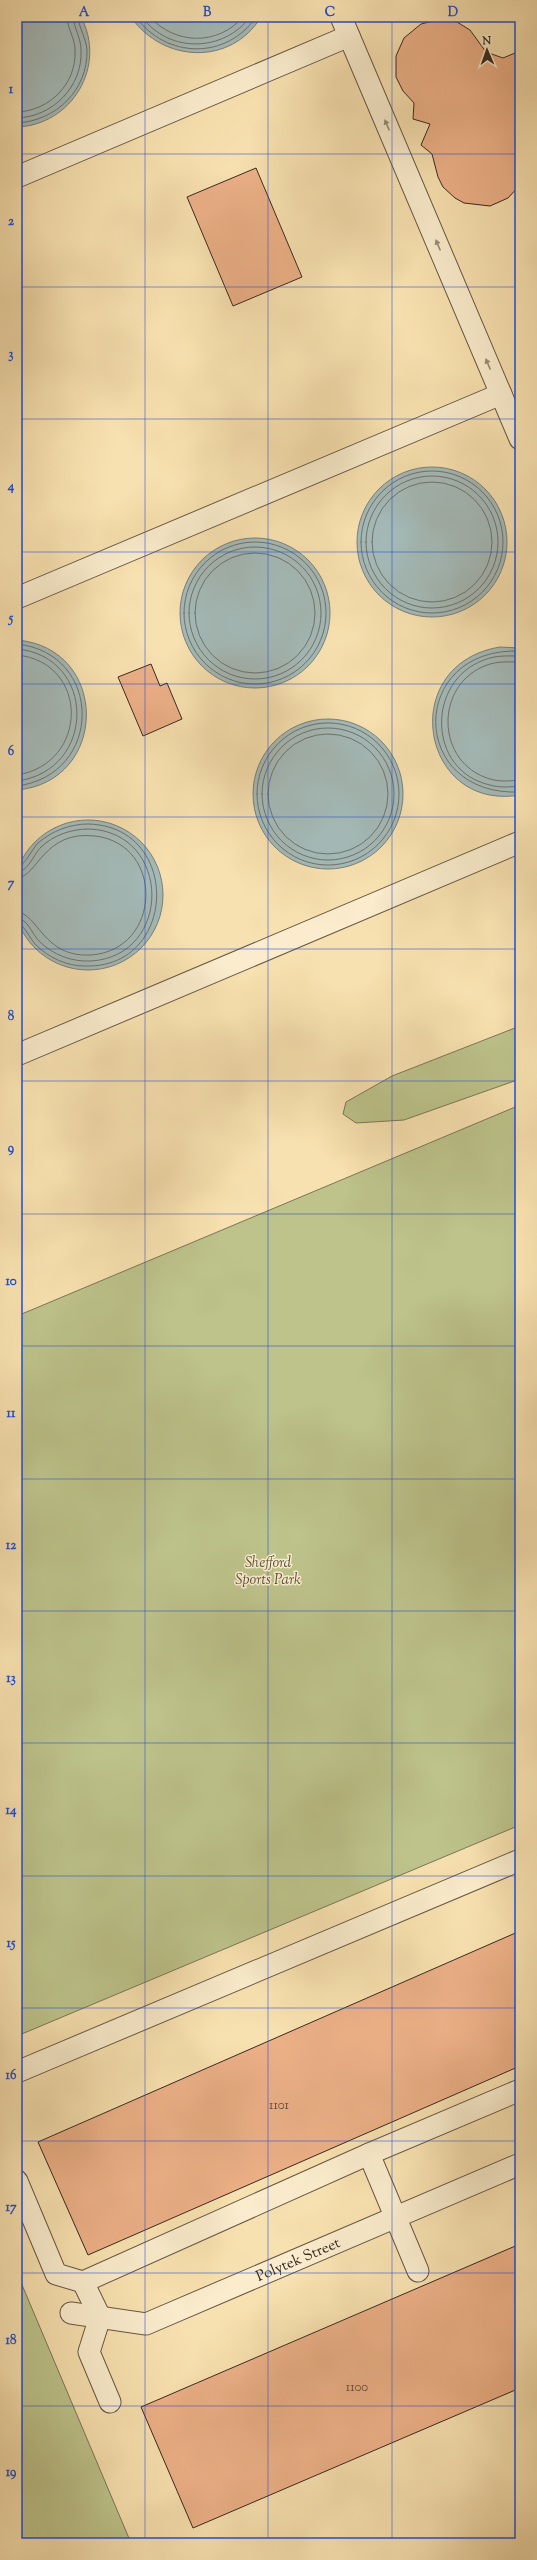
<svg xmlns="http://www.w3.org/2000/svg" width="537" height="2560" viewBox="0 0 537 2560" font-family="'Sorts Mill Goudy',serif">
	<rect width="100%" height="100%" fill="#f8e1b0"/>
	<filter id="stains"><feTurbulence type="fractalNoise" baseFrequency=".005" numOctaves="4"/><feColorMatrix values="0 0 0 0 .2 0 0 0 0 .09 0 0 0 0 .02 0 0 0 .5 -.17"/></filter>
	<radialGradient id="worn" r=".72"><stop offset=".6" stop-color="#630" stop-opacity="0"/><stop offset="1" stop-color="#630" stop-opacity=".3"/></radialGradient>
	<path fill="#bdc38b" stroke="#7a7657" d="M520,1026v53l-116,41 -48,3 -13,-9 3,-12 46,-26z
		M520,1105v720l-503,211v-720z
		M17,2273l114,270h-114z"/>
	<path fill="#a4bab8" stroke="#78807c" d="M17,17h64c26,49 -9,108 -64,110z
		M131,17h130c-30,49 -98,46 -130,0z
		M357 542a75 75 0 1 1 150 0a75 75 0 1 1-150 0Z
		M180 613a75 75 0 1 1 150 0a75 75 0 1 1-150 0Z
		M17,640c93,8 92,142 0,150z
		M500,647l20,1v147c-100,17 -124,-131 -20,-148z
		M253 794a75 75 0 1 1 150 0a75 75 0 1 1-150 0Z
		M13 895a75 75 0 1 1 150 0a75 75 0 1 1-150 0Z"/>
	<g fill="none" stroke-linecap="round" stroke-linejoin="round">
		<path stroke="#6e726e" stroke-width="1" d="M136,17c30,42 91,43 120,0
			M142,17c27,37 82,35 108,0
			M150,17c25,28 68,29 93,0
			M17,112c33,-1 60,-29 58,-62 0,-12 -8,-22 -8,-33
			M17,118c36,-1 66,-32 64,-68 0,-12 -7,-22 -8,-33
			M17,123c39,-2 71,-33 70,-73 -1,-12 -8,-22 -9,-33
			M361 542a71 71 0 1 1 142 0a71 71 0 1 1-142 0Z
			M366 542a66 66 0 1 1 132 0a66 66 0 1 1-132 0Z
			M372 542a60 60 0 1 1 120 0a60 60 0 1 1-120 0Z
			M184 613a71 71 0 1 1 142 0a71 71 0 1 1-142 0Z
			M189 613a66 66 0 1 1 132 0a66 66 0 1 1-132 0Z
			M195 613a60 60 0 1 1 120 0a60 60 0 1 1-120 0Z
			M17,644c87,9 87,131 0,142
			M17,649c80,7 80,122 0,132
			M520,651c-113,-4 -112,146 0,141
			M17,655c73,7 72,109 0,120
			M520,656c-12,0 -24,-1 -36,4 -58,21 -57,111 6,125 10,3 20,2 30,1
			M520,662c-12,0 -22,-1 -33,3 -53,19 -52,98 3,114 10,3 20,2 30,1
			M257 794a71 71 0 1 1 142 0a71 71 0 1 1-142 0Z
			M262 794a66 66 0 1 1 132 0a66 66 0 1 1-132 0Z
			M268 794a60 60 0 1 1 120 0a60 60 0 1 1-120 0Z
			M17,867c8,-1 15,-18 21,-24 14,-12 32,-19 50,-19 94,2 90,145 -3,142 -18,0 -36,-8 -49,-21 -6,-6 -12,-21 -19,-22
			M17,872c11,0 17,-18 24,-25 13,-12 30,-18 48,-18 83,3 84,127 2,132 -19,1 -38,-6 -52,-20 -7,-7 -11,-22 -22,-23
			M17,878c21,-1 26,-48 78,-42 70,8 67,114 -4,119 -48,3 -53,-42 -74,-43"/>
	</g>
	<path fill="#ecb087" stroke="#372923" d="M441,19l16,3 13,8 16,22 17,6 17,-7v134l-12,13 -18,8 -26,-3 -9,-5 -12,-11 -5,-10 -6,-23 -11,-9 9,-21 -17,-5 1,-16 -11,-12 -7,-14v-21l8,-18 17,-14z
		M256,168l46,109 -69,29 -46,-109z
		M151,664l9,22 7,-3 15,36 -39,17 -25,-59z
		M520,1931v135l-432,189 -50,-113z
		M520,2244v144l-327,140 -52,-121z"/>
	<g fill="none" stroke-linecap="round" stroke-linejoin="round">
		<g stroke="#675746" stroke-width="23">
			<g id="minor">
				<path d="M341,17l179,422"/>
				<path d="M17,177l332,-141"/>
				<path d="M17,598l484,-204"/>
				<path d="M17,1055l503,-213"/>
				<path d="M17,2072l503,-212"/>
				<path d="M369,2154l49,117"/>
				<path d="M17,2181l39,93 27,8"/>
				<path id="s1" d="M71,2313l75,11 374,-160"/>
				<path d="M110,2402l-21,-50 11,-35 -17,-35 286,-128 151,-64"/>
			</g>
		</g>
		<use href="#minor" stroke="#faeccc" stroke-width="21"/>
	</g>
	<defs><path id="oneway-solid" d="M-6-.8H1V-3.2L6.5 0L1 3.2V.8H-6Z"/></defs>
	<g fill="#988a78">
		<use href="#oneway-solid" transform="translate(387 125) rotate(-113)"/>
		<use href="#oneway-solid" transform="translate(438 245) rotate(-113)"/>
		<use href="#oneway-solid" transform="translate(488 364) rotate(-113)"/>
	</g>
	<path fill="none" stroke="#1d4ed8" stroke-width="1" stroke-opacity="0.55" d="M145,17v2526M268,17v2526M392,17v2526M17,154h503M17,287h503M17,419h503M17,552h503M17,684h503M17,817h503M17,949h503M17,1081h503M17,1214h503M17,1346h503M17,1479h503M17,1611h503M17,1743h503M17,1876h503M17,2008h503M17,2141h503M17,2273h503M17,2406h503"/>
	<g text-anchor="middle" stroke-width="3" stroke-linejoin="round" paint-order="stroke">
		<g font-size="13" fill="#644b3c">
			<text x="279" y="2109">1101</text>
			<text x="357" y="2391">1100</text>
		</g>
		<g font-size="15" font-style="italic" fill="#58503d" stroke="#faeccc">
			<text x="268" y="1567">Shefford<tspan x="268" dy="17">Sports Park</tspan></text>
		</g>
		<g font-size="15" fill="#372923" stroke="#faeccc">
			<text dy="5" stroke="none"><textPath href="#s1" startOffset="241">Polytek Street</textPath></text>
		</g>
	</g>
	<rect width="537" height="2560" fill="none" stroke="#f8e1b0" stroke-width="44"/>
	<g transform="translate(487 50) rotate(358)" stroke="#faeccc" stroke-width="3" paint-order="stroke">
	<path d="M0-3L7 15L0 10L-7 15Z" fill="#372923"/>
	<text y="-6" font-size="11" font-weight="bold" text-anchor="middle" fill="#372923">N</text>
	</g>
	<rect x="22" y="22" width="493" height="2516" fill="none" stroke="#1d4ed8" stroke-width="1.5"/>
	<g font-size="13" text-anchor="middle" font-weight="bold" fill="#1d4ed8">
		<text x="84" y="16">A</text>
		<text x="207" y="16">B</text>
		<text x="330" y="16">C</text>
		<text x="453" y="16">D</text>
		<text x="11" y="93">1</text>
		<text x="11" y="225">2</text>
		<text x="11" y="358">3</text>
		<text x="11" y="490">4</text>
		<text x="11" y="622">5</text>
		<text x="11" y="755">6</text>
		<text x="11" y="887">7</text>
		<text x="11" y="1020">8</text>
		<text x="11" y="1152">9</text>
		<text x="11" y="1285">10</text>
		<text x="11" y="1417">11</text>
		<text x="11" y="1549">12</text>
		<text x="11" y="1682">13</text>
		<text x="11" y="1814">14</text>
		<text x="11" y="1947">15</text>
		<text x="11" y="2079">16</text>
		<text x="11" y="2211">17</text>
		<text x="11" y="2344">18</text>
		<text x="11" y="2476">19</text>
	</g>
	<rect width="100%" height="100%" filter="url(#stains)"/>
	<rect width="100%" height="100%" fill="url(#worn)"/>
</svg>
